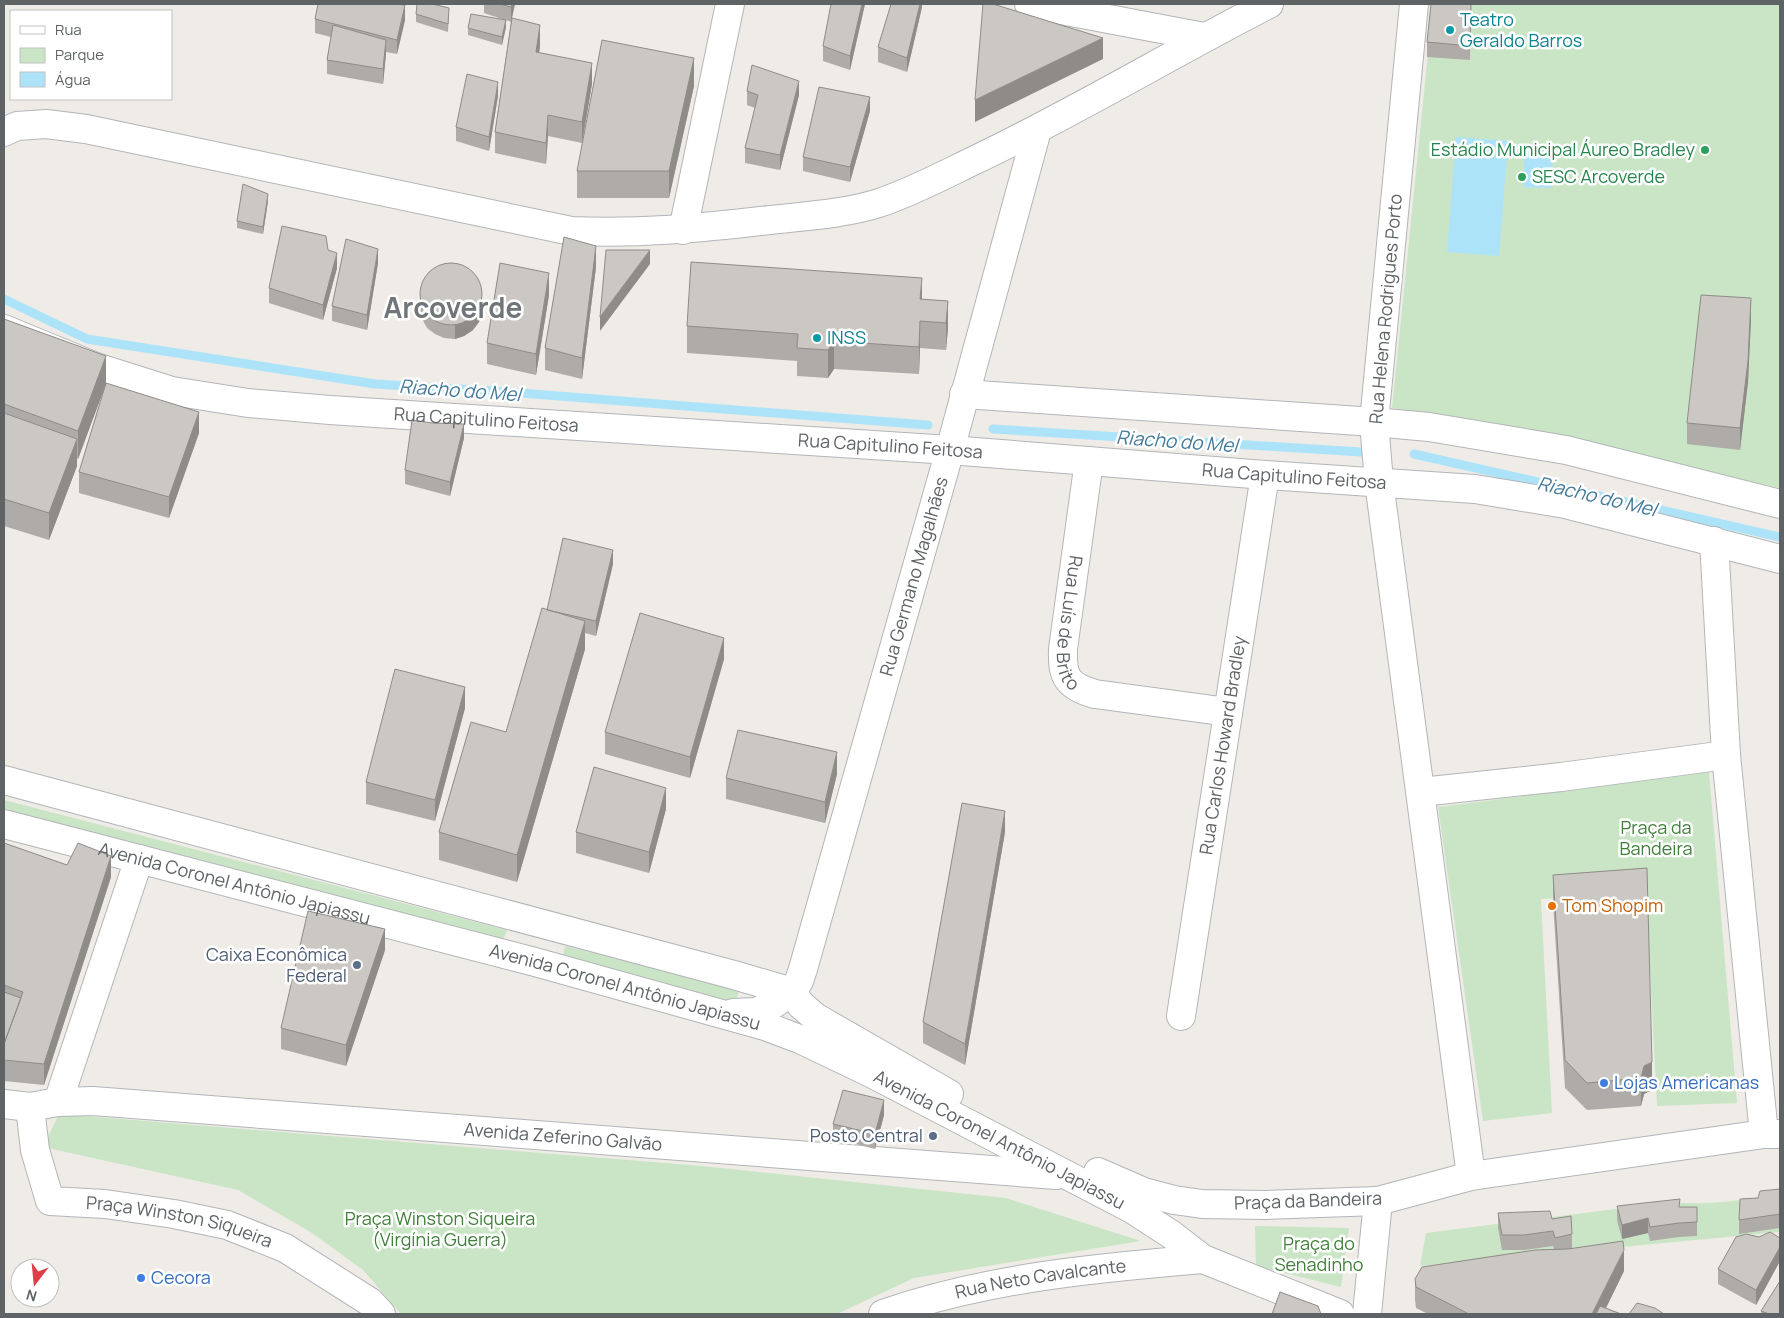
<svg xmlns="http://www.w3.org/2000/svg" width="1784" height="1318" viewBox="0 0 1784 1318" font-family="Manrope,sans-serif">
	<rect width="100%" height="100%" fill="#efece7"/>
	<path fill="#cae5c5" d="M1433,4h347v484l-309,-68 -79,-12z
		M1709,772l28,331 -80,3 -11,-211 -105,4 11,214 -69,8 -45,-314z
		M4,800l503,130 -5,13 -498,-129z
		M565,946l174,44 -3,13 -174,-44z
		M59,1114l643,52 304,32 135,43 -227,37 -77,36h-436l-38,-44 -51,-37 -74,-43 -195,-43z
		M1780,1193v39l-360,34 6,-33 245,-31c37,4 73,-2 109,-9z
		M1255,1226l94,2 -8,59 -85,-21z"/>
	<path fill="#ade3f9" d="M1456,137l52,4 -9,115 -52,-4z
		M1525,144l29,2 -3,42 -28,-1z"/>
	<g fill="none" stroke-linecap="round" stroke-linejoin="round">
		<path stroke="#ade3f9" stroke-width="9" d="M4,299l83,40 288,45 119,7 434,34
			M993,429l368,23
			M1414,454l366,83"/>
		<g stroke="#b2b5b8" stroke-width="30">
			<g id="minor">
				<path d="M1029,4l175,33"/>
				<path d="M1414,4l-40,418 5,60 92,694"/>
				<path d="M683,230l47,-226"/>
				<path id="s1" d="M1089,461l-26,188c-1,28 4,37 32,45l133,18"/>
				<path d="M1714,541l12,214 38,379"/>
				<path d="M1421,792l140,-15 165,-22"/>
				<path id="s2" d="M1181,1016l84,-541"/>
				<path id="s3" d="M30,1107l5,43 15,51 55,3 69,10 53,11 58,23 85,54 11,12"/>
				<path id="s4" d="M883,1314c103,-36 212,-46 320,-55"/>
			</g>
		</g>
		<g stroke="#b2b5b8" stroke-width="30">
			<g id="tertiary">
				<path d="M4,132l13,-6 29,-2 40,5 485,102c68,3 132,-3 199,-11 36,-4 74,-6 109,-17 33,-11 65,-28 96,-43 101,-48 196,-106 294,-156"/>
				<path id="s5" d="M4,329l92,38 76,24 76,12 82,7 620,40 315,25 210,14 90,15 215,55"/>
				<path d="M964,394l410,28 55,5 137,23 214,54"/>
				<path d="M4,780l730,195 58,17"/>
				<path id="s6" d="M4,824l531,138 230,64 37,14 69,33 261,136 40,26 31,24 137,55"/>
				<path d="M792,992l9,13 14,12 134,77"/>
				<path id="s7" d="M733,1013l23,-1 16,-7 20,-13 7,-11 4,-12 147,-519 87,-320"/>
				<path d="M58,1102l81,-243"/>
				<path id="s8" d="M4,1104l26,3 28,-5 35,-1 963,74"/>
				<path d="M1098,1172l46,20 30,8 28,4 64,1 112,-4"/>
			</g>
		</g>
		<g stroke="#b1b5b8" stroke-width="30">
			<path id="secondary" d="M1367,1314l11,-113 93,-25 293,-42h16"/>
		</g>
		<use href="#minor" stroke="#fff" stroke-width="28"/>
		<use href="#tertiary" stroke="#fff" stroke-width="28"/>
		<use href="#secondary" stroke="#fff" stroke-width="28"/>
	</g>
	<path fill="#afaba8" d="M484,4h31l-3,14 28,28 -1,7 53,31 -10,59 -34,-7 -2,28 -51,-11v-21l16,-110 -5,-2v7l-4,18 -34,-10v-7l37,-8 -21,-7z
		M831,4h34l-15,66 -27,-9v-15z
		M922,4v3l-15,65 -29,-10v-15z
		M1471,4l-1,56 -43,-3v-15z
		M416,14l33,1 -1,17 -32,-10z
		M315,19l90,1 -8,34 -11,-2 -3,32 -56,-10v-14l4,-23 -16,-4z
		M694,86l-25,112h-92v-27z
		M747,91l52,4 -19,75 -35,-7v-15l10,-40 -8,-3z
		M498,96l-9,55 -33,-10v-14z
		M870,111l-20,71 -47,-11v-14z
		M268,201l-5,33 -26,-6v-7z
		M328,250l9,18 -14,52 -54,-17v-15z
		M378,263l-11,67 -35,-9v-15z
		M596,267l-14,112 -37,-9v-22z
		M420,294l62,18 -3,10 -6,8 -9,6 -9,3 -11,-1 -9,-4 -8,-6 -5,-9 -2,-10z
		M549,295l-13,80 -49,-11v-21z
		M922,299l26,2v27l-2,22 -26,-2 -1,26 -85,-5 -6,9 -31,-2v-15l-110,-8v-27z
		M4,319l102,65 93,49 -30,85 -90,-25v-21l26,-86 -27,73 -1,-1v8l-28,74 -45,-14z
		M1751,319l-3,63 -8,68 -53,-6v-21z
		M464,438l-14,58 -45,-12v-14z
		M613,564l-17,72 -11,-3v16l-68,233 -78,-22v-28l67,-100 41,-123z
		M724,659l-34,119 -85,-24v-22z
		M465,708l-30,113 -69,-17v-22z
		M837,774l-12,49 -99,-24v-21z
		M666,809l-17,64 -73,-20v-21z
		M1005,832l-40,233 -42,-22v-21z
		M4,843l63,22 44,12 -67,208 -40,-4z
		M1553,875l99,215 -8,4 -3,12 -54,4 -22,-22 -12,-185z
		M385,950l-39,116 -65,-17v-21z
		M884,1115l-9,34 -42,-11v-14z
		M1780,1189v39l-41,6v-14z
		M1617,1206l63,1h17v29l-18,1 -29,4 -2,-8 -26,6 -5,-19z
		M1498,1213l54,6 20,15v14l52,23 -18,37 15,6h-193l-12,-6 -1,-8v-21l139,-30 -1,-3 -29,4h-22l-4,-22z
		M1759,1237l21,1v23l-24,44 -38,-21v-15z
		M1761,1311l19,3h-19z"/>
	<path fill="#8e8b88" d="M512,4h3l-4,18v-15z
		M862,4h3l-15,66v-14z
		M920,4h2v3l-15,65v-14z
		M405,5v15l-8,34v-14z
		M506,20v7l-4,18v-8z
		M540,25v21l-4,28v-22z
		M1103,38v21l-128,63v-22z
		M386,40v15l-3,29v-15z
		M694,58v28l-25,112v-27z
		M592,63v21l-10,59v-21z
		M799,81v14l-19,75v-15z
		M498,82v14l-9,55v-14z
		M870,97v14l-20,71v-15z
		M548,115v21l-2,28v-21z
		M268,194v7l-5,33v-7z
		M596,246v21l-14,112v-21z
		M378,249v14l-11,67v-15z
		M650,250v14l-50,67v-14z
		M337,253v15l-14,52v-15z
		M549,273v22l-13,80v-21z
		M922,278v27l-2,-6z
		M482,298v14l-3,10 -6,8 -9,6 -9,3v-14z
		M1751,298v21l-3,63 -8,68v-22z
		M948,301v27l-2,22v-27z
		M920,321v27l-1,26v-27z
		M834,341v28l-6,9v-28z
		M106,356v28l-28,75v-28z
		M199,412v21l-30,85v-21z
		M464,424v14l-14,58v-14z
		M77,439v27l-28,74v-27z
		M613,550v14l-17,72v-15z
		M585,621v28l-68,233v-27z
		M724,638v21l-34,119v-21z
		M465,687v21l-30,113v-21z
		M837,752v22l-12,49v-21z
		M666,788v21l-17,64v-21z
		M1005,811v21l-40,233v-21z
		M111,856v21l-67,208v-21z
		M385,929v21l-39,116v-21z
		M1652,1062v28l-8,4 -3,12v-28l3,-12z
		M884,1100v15l-9,34v-15z
		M1648,1218v15l-26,6v-14z
		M1780,1247v14l-24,44v-15z
		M1624,1250v21l-21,43h-11z"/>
	<path fill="#cbc7c3" stroke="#8e8b88" d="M318,4h76l11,1 -8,35 -82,-21z
		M417,4h15l17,4 -1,16 -32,-10z
		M500,4h12l-1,3z
		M831,4h31l-12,52 -27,-10z
		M891,4h29l-13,54 -29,-11z
		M983,4h10l110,34 -128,62z
		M1431,4h40l-1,42 -43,-4z
		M471,14l35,6 -4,17 -34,-9z
		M512,18l28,7 -4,27 56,11 -10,59 -34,-7 -2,28 -51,-11z
		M333,25l53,15 -3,29 -56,-9z
		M602,40l92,18 -25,113h-92z
		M752,65l47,16 -19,74 -35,-7 13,-53 -11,-4z
		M467,74l31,8 -9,55 -33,-10z
		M819,87l51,10 -20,70 -47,-10z
		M243,184l25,10 -5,33 -26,-6z
		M282,226l44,10 2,14 9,3 -14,52 -54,-17z
		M564,237l32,9 -14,112 -37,-10z
		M346,239l32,10 -11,66 -35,-9z
		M606,250h44l-50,67z
		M691,262l231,16 -2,21 28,2 -2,22 -26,-2 -1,26 -85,-6 -6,9 -31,-2 1,-14 -111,-8z
		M500,263l49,10 -13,81 -49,-11z
		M420 294a31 31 0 1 1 62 0a31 31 0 1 1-62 0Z
		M1701,295l50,3 -3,63 -8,67 -53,-5z
		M4,319l102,37 -28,75 -74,-27z
		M106,383l93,29 -30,85 -90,-25z
		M4,413l73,26 -28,74 -45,-14z
		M412,420l20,3 32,1 -14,58 -45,-12z
		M563,538l50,12 -17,71 -49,-11z
		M542,608l43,13 -68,234 -78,-23 32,-110 35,10z
		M640,613l84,25 -34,119 -85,-25z
		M395,669l70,18 -30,113 -69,-18z
		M738,730l99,22 -12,50 -99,-24z
		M594,767l72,21 -17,64 -73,-20z
		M962,803l43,8 -40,233 -42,-22z
		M4,843l63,22 11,-22 33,13 -67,208 -40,-4v-16l19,-52 -19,-7z
		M1647,868l5,194 -8,4 -3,12 -54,5 -22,-23 -12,-185z
		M308,911l77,18 -39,116 -65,-17z
		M4,992l17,6 -17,46z
		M843,1090l41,10 -9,34 -42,-10z
		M1780,1189v25l-41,6 1,-21 18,-1 2,-7z
		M1680,1199l-1,8h18v15l-18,1 -29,4 -2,-9 -26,7 -5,-19z
		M1550,1211l2,8 19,-3 1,18 -17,4 -2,-7 -29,4h-22l-4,-22z
		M1770,1232l10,6v9l-24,43 -38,-21 18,-32 10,-3 13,3z
		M1623,1241l1,9 -32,64h-123l-53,-27 -1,-8 7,-12 113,-17 33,-1z
		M1780,1281v33h-11l-8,-3z
		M1280,1292l38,14 3,8h-49z
		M1637,1303l18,5 9,6h-35z
		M1600,1306l21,8h-25z"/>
	<g fill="#0f9aa8" stroke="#fff" stroke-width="2">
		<circle cx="1450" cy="30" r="5"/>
		<circle cx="817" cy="338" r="5"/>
	</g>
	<g fill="#2e9e5b" stroke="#fff" stroke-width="2">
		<circle cx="1705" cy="150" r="5"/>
		<circle cx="1522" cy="177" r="5"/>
	</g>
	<circle fill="#e8710a" stroke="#fff" stroke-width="2" cx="1552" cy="906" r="5"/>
	<g fill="#5c6f8a" stroke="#fff" stroke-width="2">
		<circle cx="357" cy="965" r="5"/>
		<circle cx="933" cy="1136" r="5"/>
	</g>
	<g fill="#3f7fe0" stroke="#fff" stroke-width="2">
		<circle cx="1604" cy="1083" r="5"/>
		<circle cx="141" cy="1278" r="5"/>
	</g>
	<g text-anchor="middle" stroke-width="5" stroke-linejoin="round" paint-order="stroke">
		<g font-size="18" fill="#0d838f" stroke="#fff" text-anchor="start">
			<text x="1460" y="26">Teatro<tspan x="1460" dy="21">Geraldo Barros</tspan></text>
			<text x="827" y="344">INSS</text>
		</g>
		<g font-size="18" fill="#27864d" stroke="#fff" text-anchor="end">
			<text x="1695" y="156">Estádio Municipal Áureo Bradley</text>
			<text x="1532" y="183" text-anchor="start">SESC Arcoverde</text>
		</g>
		<g font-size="18" fill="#5e6366" stroke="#fff">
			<text transform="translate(1386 309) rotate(-85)" y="6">Rua Helena Rodrigues Porto</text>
			<text dy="6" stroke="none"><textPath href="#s5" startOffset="495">Rua Capitulino Feitosa</textPath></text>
			<text dy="6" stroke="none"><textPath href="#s5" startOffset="900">Rua Capitulino Feitosa</textPath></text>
			<text dy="6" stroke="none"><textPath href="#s5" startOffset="1305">Rua Capitulino Feitosa</textPath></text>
			<text dy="6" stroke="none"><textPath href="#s7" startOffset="498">Rua Germano Magalhães</textPath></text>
			<text dy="6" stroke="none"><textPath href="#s1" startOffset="164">Rua Luís de Brito</textPath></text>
			<text dy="6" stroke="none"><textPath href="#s2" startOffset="274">Rua Carlos Howard Bradley</textPath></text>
			<text dy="6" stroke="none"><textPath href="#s6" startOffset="238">Avenida Coronel Antônio Japiassu</textPath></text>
			<text dy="6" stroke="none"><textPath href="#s6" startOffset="642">Avenida Coronel Antônio Japiassu</textPath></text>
			<text dy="6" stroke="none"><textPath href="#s8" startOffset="561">Avenida Zeferino Galvão</textPath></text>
			<text dy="6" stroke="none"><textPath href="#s6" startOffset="1048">Avenida Coronel Antônio Japiassu</textPath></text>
			<text transform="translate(1308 1201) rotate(-2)" y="6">Praça da Bandeira</text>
			<text dy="6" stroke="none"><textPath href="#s3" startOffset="228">Praça Winston Siqueira</textPath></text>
			<text dy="6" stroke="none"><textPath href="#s4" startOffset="162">Rua Neto Cavalcante</textPath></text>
		</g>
		<g font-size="18" fill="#41803b" stroke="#fff">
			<text x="1656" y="834">Praça da<tspan x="1656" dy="21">Bandeira</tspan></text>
			<text x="440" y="1225">Praça Winston Siqueira<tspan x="440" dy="21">(Virgínia Guerra)</tspan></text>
			<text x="1319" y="1250">Praça do<tspan x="1319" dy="21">Senadinho</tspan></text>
		</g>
		<g font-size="18" fill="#c56008" stroke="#fff" text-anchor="start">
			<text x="1562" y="912">Tom Shopim</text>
		</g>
		<g font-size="18" fill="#4e5e75" stroke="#fff" text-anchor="end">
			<text x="347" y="961">Caixa Econômica<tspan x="347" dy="21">Federal</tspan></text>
			<text x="923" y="1142">Posto Central</text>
		</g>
		<g font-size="18" fill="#366cbe" stroke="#fff" text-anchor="start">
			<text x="1614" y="1089">Lojas Americanas</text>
			<text x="151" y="1284">Cecora</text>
		</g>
		<g font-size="19" font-style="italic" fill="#437a9a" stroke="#fff">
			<text transform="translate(460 390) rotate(4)" y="7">Riacho do Mel</text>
			<text transform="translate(1177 441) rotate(4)" y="7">Riacho do Mel</text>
			<text transform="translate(1597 496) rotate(13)" y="7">Riacho do Mel</text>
		</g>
		<g font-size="28" font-weight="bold" fill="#6f7578" stroke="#fff">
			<text x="453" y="318">Arcoverde</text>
		</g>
	</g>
	<rect width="1784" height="1318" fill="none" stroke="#5e6366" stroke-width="10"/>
	<rect x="10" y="10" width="162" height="90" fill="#ffffff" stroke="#bfc1c2"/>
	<rect x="20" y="26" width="25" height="8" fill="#ffffff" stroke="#bfc1c2"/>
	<text x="55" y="35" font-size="15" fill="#5e6366">Rua</text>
	<rect x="20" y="48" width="25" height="15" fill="#cae5c5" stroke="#bfc1c2"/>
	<text x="55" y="60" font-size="15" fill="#5e6366">Parque</text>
	<rect x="20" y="72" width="25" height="15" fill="#ade3f9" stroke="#bfc1c2"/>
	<text x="55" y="85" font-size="15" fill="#5e6366">Água</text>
	<g transform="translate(35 1283) rotate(196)"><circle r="24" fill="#ffffff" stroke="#bfc1c2"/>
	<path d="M0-4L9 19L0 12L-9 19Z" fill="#dd3f49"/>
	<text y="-8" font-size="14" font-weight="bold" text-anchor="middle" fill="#5e6366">N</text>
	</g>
</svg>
